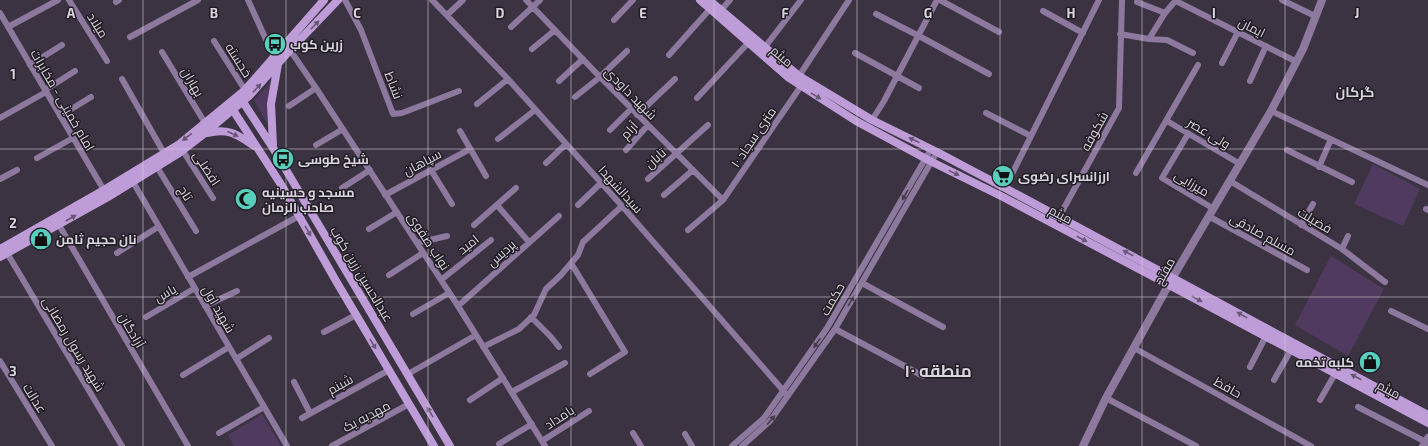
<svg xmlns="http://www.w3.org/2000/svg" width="1428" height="446" viewBox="0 0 1428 446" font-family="'Exo 2',Cairo,sans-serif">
	<rect width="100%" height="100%" fill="#3b3342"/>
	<path fill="#503a60" d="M270,83l-3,41 -13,-24z
		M1373,164l47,25 -17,37 -49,-22z
		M1331,256l53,33 -36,67 -53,-31z
		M262,414l19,32h-47l-6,-11z"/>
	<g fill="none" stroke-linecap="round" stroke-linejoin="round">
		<path stroke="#8d789e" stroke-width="6" d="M69,0l38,61
			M248,0l26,57
			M345,0l16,30 32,84 9,-1 57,-22
			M432,0l76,79 114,127 166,190
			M526,0l74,77 123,123
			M940,0l59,32
			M1176,0l-11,13 -16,26 18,1 26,13
			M1282,0l33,16
			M1176,1l121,61
			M116,2l3,-2
			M1137,2l28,11
			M721,10l9,-10
			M1043,11l40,22
			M0,13l105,179
			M876,14l43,22 70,38
			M447,15l16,-15
			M614,20l19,-20
			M8,27l50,-27
			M511,27l29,-27
			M1120,34l29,5
			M130,37l68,-37
			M214,41l31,49
			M765,47l36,-47
			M532,49l23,-19
			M290,50l26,38 142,218 87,140
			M162,52l43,71
			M855,53l64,35
			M669,55l41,-46
			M1222,63l16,-31
			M30,65l32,-20
			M799,76l50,-76
			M122,79l42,74
			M559,81l24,-22
			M1250,81l16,-35
			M45,90l30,-19
			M575,97l25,-20 27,-26
			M697,98l52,-56
			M477,104l31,-25
			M289,106l27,-18
			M1271,111l157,74
			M986,113l45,23
			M637,115l38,-36
			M60,116l31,-19
			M0,118l46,-26
			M872,120l12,-19 53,-101
			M1167,121l73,43
			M610,130l21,-21
			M460,131l26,45
			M1188,134l-26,44 52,31
			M498,139l37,-29
			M316,145l27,-16
			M626,150l22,-25
			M1287,150l65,32
			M183,151l30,47
			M37,158l36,-20
			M546,163l20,-19
			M157,167l39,64
			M1319,167l12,-28
			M431,170l21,34
			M1136,173l62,-108
			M0,179l17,-9
			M648,179l60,-54
			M1230,181l112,68 43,33
			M133,182l154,264
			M342,188l28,-18
			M1005,188l94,-188
			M385,195l85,-46
			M664,195l29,-25
			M497,205l32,37
			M578,205l23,-22
			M1426,209l2,1
			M1059,217l60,-109 3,-108
			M1210,217l97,53
			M59,225l129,221
			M474,225l42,-37
			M1301,225l12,-21
			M369,229l28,-17
			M688,230l35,-30 78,-114
			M417,243l30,-7
			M1342,249l6,-13
			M7,253l115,193
			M117,253l41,-26
			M571,263l54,89 -35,22
			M389,275l34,-22
			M188,277l111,-61
			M441,280l50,-40
			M862,283l81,44
			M205,306l32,-15
			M458,306l101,-90
			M1391,311l37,18
			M413,314l36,-21
			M146,317l49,-29
			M531,317l20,20 8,10
			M835,329l88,47
			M324,332l32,-17
			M483,347l36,-18 15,-14 12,-26 15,-14 17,-20 5,-13 39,-36
			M1134,348l177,98
			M236,359l33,-21
			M0,361l52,85
			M1250,367l16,-31
			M408,374l68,-39
			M183,375l46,-28
			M1274,380l17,-30
			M294,382l16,31
			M512,392l53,-29
			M1106,398l90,48
			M470,400l33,-22
			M1320,400l15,-26
			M1358,407l68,35
			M302,418l87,-48
			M219,433l45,-26
			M633,433l8,13
			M685,434l7,12
			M542,441l47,-30
			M499,444l33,-20
			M332,446l77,-42
			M732,446l32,-28 63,-90 104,-179
			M742,446l28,-25 65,-92 102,-177"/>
		<path stroke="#8d789e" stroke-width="8" d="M1083,446l23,-48 67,-121 98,-166 32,-62 19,-49
			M1423,446l5,-8"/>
		<path stroke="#be9cd8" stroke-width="8" d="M700,0l89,78 67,43 76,41 71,35 166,88 259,138
			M709,0l90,76 73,44 65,32 68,36 423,227
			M239,98l4,4 30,46 177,298
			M231,107l51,79 54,95 98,165
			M208,133c21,-6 31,3 48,14
			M273,145l-2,-41 7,-40
			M0,249l104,-59 74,-45 67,-55 79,-90
			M0,257l108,-60 71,-44 26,-20 44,-37 41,-46 48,-50"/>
	</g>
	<defs><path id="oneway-solid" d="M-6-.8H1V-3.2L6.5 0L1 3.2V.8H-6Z"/></defs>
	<g fill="#675674">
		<use href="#oneway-solid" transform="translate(315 25) rotate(-46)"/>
		<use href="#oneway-solid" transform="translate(257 88) rotate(-47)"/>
		<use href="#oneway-solid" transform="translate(816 96) rotate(32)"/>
		<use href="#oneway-solid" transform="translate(233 134) rotate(24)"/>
		<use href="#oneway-solid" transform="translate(187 137) rotate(142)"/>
		<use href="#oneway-solid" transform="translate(914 140) rotate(-154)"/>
		<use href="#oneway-solid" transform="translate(954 173) rotate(26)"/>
		<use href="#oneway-solid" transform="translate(71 218) rotate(-30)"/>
		<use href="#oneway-solid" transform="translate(308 231) rotate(60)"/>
		<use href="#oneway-solid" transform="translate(1082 239) rotate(28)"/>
		<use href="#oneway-solid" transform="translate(1128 253) rotate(-152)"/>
		<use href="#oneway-solid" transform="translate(1197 299) rotate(28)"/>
		<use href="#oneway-solid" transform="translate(1242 315) rotate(-151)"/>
		<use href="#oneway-solid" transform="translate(373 344) rotate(59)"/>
		<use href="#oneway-solid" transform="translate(1356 377) rotate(-152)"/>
		<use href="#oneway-solid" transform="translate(430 412) rotate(-121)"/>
	</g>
	<g fill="#463c4e">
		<use href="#oneway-solid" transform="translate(905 195) rotate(120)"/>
		<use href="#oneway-solid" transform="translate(851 301) rotate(-60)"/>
		<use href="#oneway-solid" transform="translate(817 343) rotate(125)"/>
		<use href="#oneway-solid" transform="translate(771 420) rotate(-49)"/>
	</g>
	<path fill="none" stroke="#dad4de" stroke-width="1" stroke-opacity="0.55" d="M143,0v446M286,0v446M428,0v446M571,0v446M714,0v446M857,0v446M1000,0v446M1142,0v446M1285,0v446M0,149h1428M0,297h1428"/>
	<defs>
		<g id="bus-disc" transform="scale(1.15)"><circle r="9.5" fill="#5acebd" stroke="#201c23"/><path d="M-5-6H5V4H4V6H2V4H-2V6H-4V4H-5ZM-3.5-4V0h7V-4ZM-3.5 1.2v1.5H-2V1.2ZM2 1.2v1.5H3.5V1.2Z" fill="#111"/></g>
		<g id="supermarket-disc" transform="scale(1.15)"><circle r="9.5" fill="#5acebd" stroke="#201c23"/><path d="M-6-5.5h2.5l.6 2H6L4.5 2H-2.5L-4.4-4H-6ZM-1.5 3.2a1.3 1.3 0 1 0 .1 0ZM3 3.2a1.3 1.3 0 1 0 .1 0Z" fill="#111"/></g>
		<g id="mosque-disc" transform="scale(1.15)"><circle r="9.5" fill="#5acebd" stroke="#201c23"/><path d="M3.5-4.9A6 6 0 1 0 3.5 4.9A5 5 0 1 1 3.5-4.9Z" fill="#111"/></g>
		<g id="shop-disc" transform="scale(1.15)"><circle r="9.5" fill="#5acebd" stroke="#201c23"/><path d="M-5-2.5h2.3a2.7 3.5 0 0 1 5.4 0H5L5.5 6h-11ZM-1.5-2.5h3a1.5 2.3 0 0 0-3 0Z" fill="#111"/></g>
	</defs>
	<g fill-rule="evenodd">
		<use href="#bus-disc" x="275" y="44"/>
		<use href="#bus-disc" x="283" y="159"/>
		<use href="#supermarket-disc" x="1003" y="176"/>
		<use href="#mosque-disc" x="246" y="199"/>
		<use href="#shop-disc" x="41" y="239"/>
		<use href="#shop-disc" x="1370" y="362"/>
	</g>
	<g text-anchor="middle" stroke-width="3" stroke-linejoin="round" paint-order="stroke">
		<g font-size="13" fill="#dad4de" stroke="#201c23">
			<text transform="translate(98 25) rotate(58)" y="5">میلاد</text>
			<text transform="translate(1252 27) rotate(27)" y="5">ایمان</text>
			<text transform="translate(782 56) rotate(41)" y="5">میثم</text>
			<text transform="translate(239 60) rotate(58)" y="5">خجسته</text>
			<text transform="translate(193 82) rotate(60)" y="5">بهاران</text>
			<text transform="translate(394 85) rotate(69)" y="5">نشاط</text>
			<text transform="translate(631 93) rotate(45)" y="5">شهید داودی</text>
			<text transform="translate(63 100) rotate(60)" y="5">امام خمینی - مخابرات</text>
			<text transform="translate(629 130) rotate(-47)" y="5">آرام</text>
			<text transform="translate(1094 131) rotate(-61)" y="5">شکوفه</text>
			<text transform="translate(1209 133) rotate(31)" y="5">ولی عصر</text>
			<text transform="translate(753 137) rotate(-56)" y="5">۱۰ متری سجاد</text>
			<text transform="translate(655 158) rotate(-42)" y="5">تابان</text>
			<text transform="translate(422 162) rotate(-28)" y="5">سپاهان</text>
			<text transform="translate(207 168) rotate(57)" y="5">افضلی</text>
			<text transform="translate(1192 183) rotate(31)" y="5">میرزایی</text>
			<text transform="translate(621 189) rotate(48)" y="5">سیدالشهدا</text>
			<text transform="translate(186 193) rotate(58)" y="5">تاج</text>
			<text transform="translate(1061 214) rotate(28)" y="5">میثم</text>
			<text transform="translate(1315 220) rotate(31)" y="5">فضیلت</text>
			<text transform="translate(1263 234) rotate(29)" y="5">مسلم صادقی</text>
			<text transform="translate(429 241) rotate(57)" y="5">نواب صفوی</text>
			<text transform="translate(468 244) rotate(-38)" y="5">امید</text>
			<text transform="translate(501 253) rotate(-42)" y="5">پردیس</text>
			<text transform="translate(1164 271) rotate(-60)" y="5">مفتح</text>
			<text transform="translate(362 274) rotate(59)" y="5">عبدالحسین زرین کوب</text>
			<text transform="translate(165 293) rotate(-30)" y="5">یاس</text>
			<text transform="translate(832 299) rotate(-60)" y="5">حکمت</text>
			<text transform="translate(219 309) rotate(60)" y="5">شهید اول</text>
			<text transform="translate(132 330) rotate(60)" y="5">آزادگان</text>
			<text transform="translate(74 344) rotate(59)" y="5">شهید رسول رمضانی</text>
			<text transform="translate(340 384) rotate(-29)" y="5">شبنم</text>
			<text transform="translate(1228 387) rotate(29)" y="5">حافظ</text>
			<text transform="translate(1389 389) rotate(28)" y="5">میثم</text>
			<text transform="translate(35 398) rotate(58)" y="5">عدالت</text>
			<text transform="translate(366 416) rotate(-28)" y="5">مهدیه یک</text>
			<text transform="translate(559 417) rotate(-33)" y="5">بامداد</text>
		</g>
		<g font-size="13" font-weight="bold" fill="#dad4de" stroke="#201c23" text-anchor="start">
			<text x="290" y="49">زرین کوب</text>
			<text x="298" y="164">شیخ طوسی</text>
			<text x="1018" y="181">ارزانسرای رضوی</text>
			<text x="262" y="197">مسجد و حسینیه<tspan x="262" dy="15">صاحب الزمان</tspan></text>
			<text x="56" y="244">نان حجیم ثامن</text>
			<text x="1354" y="367" text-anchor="end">کلبه تخمه</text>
		</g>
		<g font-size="14" font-weight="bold" fill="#dad4de" stroke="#201c23">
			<text x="1355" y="97">گرکان</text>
		</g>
		<g font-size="17" font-weight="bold" fill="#dad4de" stroke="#201c23">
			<text x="938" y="377">منطقه ۱۰</text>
		</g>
	</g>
	<g font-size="13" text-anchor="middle" font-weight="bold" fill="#dad4de" stroke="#201c23" stroke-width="3" stroke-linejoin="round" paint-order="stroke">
		<text x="71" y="18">A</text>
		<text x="214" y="18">B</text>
		<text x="357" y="18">C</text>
		<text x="500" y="18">D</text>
		<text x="643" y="18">E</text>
		<text x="785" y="18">F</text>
		<text x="928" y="18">G</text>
		<text x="1071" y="18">H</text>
		<text x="1214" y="18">I</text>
		<text x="1357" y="18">J</text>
		<text x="13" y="79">1</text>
		<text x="13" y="228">2</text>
		<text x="13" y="376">3</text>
	</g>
</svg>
